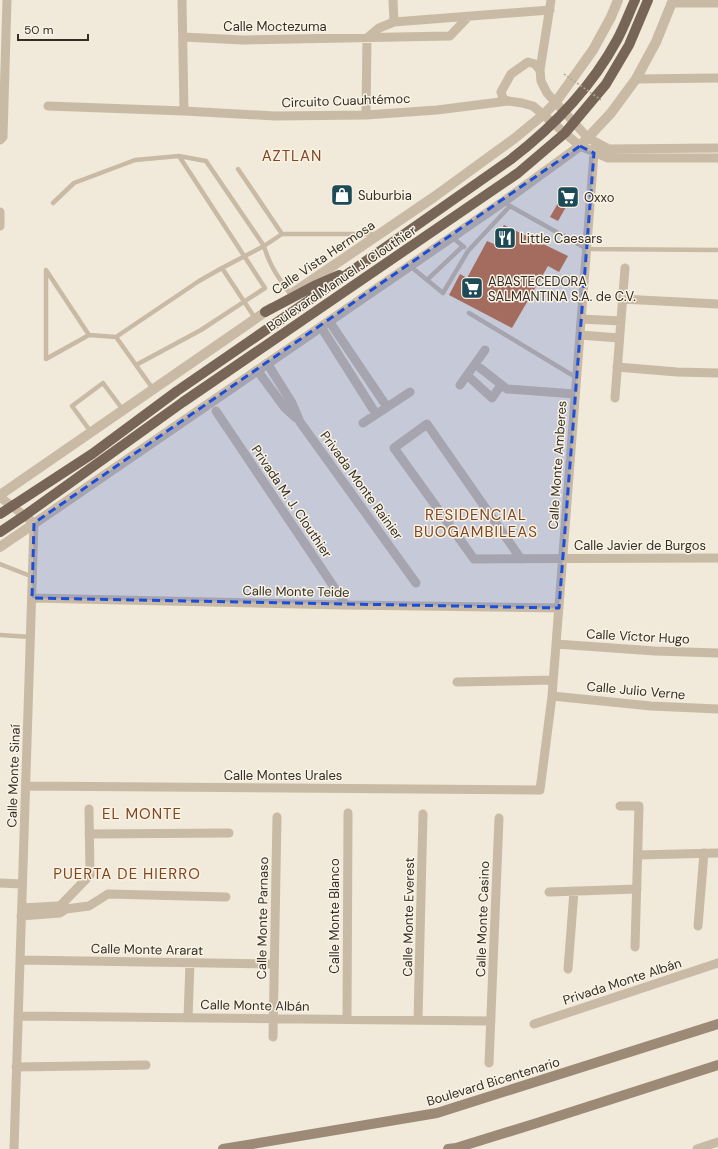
<svg xmlns="http://www.w3.org/2000/svg" width="718" height="1149" viewBox="0 0 718 1149" font-family="'DM Sans',sans-serif">
	<rect width="100%" height="100%" fill="#f1e9d9"/>
	<path fill="#c67442" d="M558,203l8,4 -8,14 -8,-4z
		M504,225l64,31 -9,16 -11,-6 -36,62 -63,-33 11,-21 7,4 20,-37 7,3z"/>
	<g fill="none" stroke-linecap="round" stroke-linejoin="round">
		<path stroke="#c9baa5" stroke-width="4.5" d="M238,169l44,65
			M503,202l84,47 131,1
			M53,203l21,-20 61,-23 44,-4 27,5 58,85 18,-12h94
			M452,237l12,10
			M410,266l33,27 25,-42 42,-45
			M222,268l42,-22c6,21 14,31 27,49
			M427,280l36,-34
			M469,313l108,65
			M89,335l-43,-65v89l43,-24 27,2
			M136,365l65,-35 64,-42 -86,-132
			M153,389l-37,-52 83,-56 23,-13 33,50
			M91,432l-19,-26 31,-23 20,27
			M0,564l33,13
			M0,635l31,2"/>
		<path stroke="#c9baa5" stroke-width="9" d="M182,0l2,111
			M393,0l1,22
			M672,3h46
			M183,37l60,3 207,-4 18,-19
			M540,70l11,-70
			M636,79l82,-1
			M48,106l136,5 91,5 91,-1 71,-5 71,-9
			M366,115l1,-77 12,-10 15,-6 156,-12
			M0,140l3,-3 4,-137
			M718,148l-109,1 -21,-11 -41,-45 -6,-12 -1,-11 -5,-6 -7,-2 -17,12 -10,18 2,6 5,3 14,2 11,3 47,40 28,12h110
			M0,212v14
			M622,299l96,5
			M581,319l40,2
			M329,321l58,86
			M321,327l55,87
			M580,335l39,3
			M267,363l25,40 8,19 116,161
			M475,364l32,25 68,5
			M617,367l60,5 41,1
			M257,370l28,38 11,10
			M467,375l25,23 9,-13
			M460,385l25,-35
			M615,398l10,-130
			M216,411l130,194
			M363,423l47,-31
			M0,497l34,26 -20,626
			M521,559l-94,-135 -33,24 80,111 244,-1
			M32,598l314,7 213,3
			M556,644l99,7 63,2
			M457,682l96,-2
			M552,696l99,10 67,3
			M26,786l514,4 12,-94 42,-543 2,-10
			M620,806h19l-4,141
			M89,834l140,-1
			M638,855l80,-2
			M0,883l22,1
			M549,892l88,-3
			M22,908l35,-2 8,2
			M60,913v-7l30,-31 -1,-66
			M21,916l39,-3 6,-4 23,-3 19,-12 118,3
			M698,926l6,-73
			M20,960l253,4
			M568,969l6,-78
			M18,1016l473,5
			M188,1018l2,-55
			M347,1019l1,-206
			M418,1020l5,-206
			M534,1024l184,-61
			M273,1037l4,-220
			M489,1063l10,-245
			M16,1067l130,-2
			M697,1149l21,-7"/>
		<path stroke="#c9baa5" stroke-width="10" d="M293,293l141,-96 81,-59 28,-23 12,-12 38,-53 18,-33 7,-17
			M0,495l271,-187
			M0,547l503,-345 77,-56 31,-33 25,-34 20,-37 17,-42"/>
		<path stroke="#9c8a76" stroke-width="10" d="M223,1149l214,-36 281,-89
			M448,1149l8,-1 81,-25 181,-58"/>
		<path stroke="#776657" stroke-width="10" d="M265,312l51,-27 23,-10
			M0,514l92,-60 85,-63 166,-114 167,-117c43,-33 81,-72 107,-120 7,-13 12,-27 18,-40
			M0,532l24,-16 159,-114 335,-229 47,-40 41,-49 23,-39 19,-45"/>
		<path stroke="#b5a58f" stroke-width="1.5" stroke-dasharray="2 2" stroke-linecap="butt" d="M564,74l37,26"/>
	</g>
	<path fill="#1d4ed8" fill-opacity="0.2" stroke="#1d4ed8" stroke-width="3" stroke-dasharray="8 5" stroke-linejoin="round" d="M580,146l14,7 -35,455 -527,-10 2,-75z"/>
	<defs>
		<g id="shop-square" transform="scale(1.15)"><rect x="-9" y="-9" width="18" height="18" rx="4" fill="#1c4a56" stroke="#f9f3e5"/><path d="M-5-2.5h2.3a2.7 3.5 0 0 1 5.4 0H5L5.5 6h-11ZM-1.5-2.5h3a1.5 2.3 0 0 0-3 0Z" fill="#fff"/></g>
		<g id="supermarket-square" transform="scale(1.15)"><rect x="-9" y="-9" width="18" height="18" rx="4" fill="#1c4a56" stroke="#f9f3e5"/><path d="M-6-5.5h2.5l.6 2H6L4.5 2H-2.5L-4.4-4H-6ZM-1.5 3.2a1.3 1.3 0 1 0 .1 0ZM3 3.2a1.3 1.3 0 1 0 .1 0Z" fill="#fff"/></g>
		<g id="restaurant-square" transform="scale(1.15)"><rect x="-9" y="-9" width="18" height="18" rx="4" fill="#1c4a56" stroke="#f9f3e5"/><path d="M-5-6h1v4h1v-4h1v4h1v-4h1v5L-1.5 .5V6h-2V.5L-5-1ZM5-6V6H3V1.5H1.5Q1.5-4 5-6Z" fill="#fff"/></g>
	</defs>
	<g fill-rule="evenodd">
		<use href="#shop-square" x="342" y="195"/>
		<use href="#supermarket-square" x="568" y="197"/>
		<use href="#restaurant-square" x="505" y="238"/>
		<use href="#supermarket-square" x="472" y="288"/>
	</g>
	<g text-anchor="middle" stroke-width="3" stroke-linejoin="round" paint-order="stroke">
		<g font-size="13" fill="#352d26" stroke="#f9f3e5">
			<text x="275" y="31">Calle Moctezuma</text>
			<text transform="translate(346 100) rotate(-2)" y="5">Circuito Cuauhtémoc</text>
			<text transform="translate(323 257) rotate(-34)" y="5">Calle Vista Hermosa</text>
			<text transform="translate(341 278) rotate(-34)" y="5">Boulevard Manuel J. Clouthier</text>
			<text transform="translate(557 465) rotate(-86)" y="5">Calle Monte Amberes</text>
			<text transform="translate(362 485) rotate(54)" y="5">Privada Monte Rainier</text>
			<text transform="translate(292 501) rotate(56)" y="5">Privada M. J. Clouthier</text>
			<text x="640" y="550">Calle Javier de Burgos</text>
			<text transform="translate(296 591) rotate(1)" y="5">Calle Monte Teide</text>
			<text transform="translate(638 636) rotate(3)" y="5">Calle Víctor Hugo</text>
			<text transform="translate(636 690) rotate(5)" y="5">Calle Julio Verne</text>
			<text x="283" y="780">Calle Montes Urales</text>
			<text transform="translate(13 776) rotate(-88)" y="5">Calle Monte Sinaí</text>
			<text transform="translate(334 916) rotate(-90)" y="5">Calle Monte Blanco</text>
			<text transform="translate(408 917) rotate(-89)" y="5">Calle Monte Everest</text>
			<text transform="translate(262 918) rotate(-89)" y="5">Calle Monte Parnaso</text>
			<text transform="translate(482 919) rotate(-88)" y="5">Calle Monte Casino</text>
			<text transform="translate(147 949) rotate(1)" y="5">Calle Monte Ararat</text>
			<text transform="translate(622 981) rotate(-18)" y="5">Privada Monte Albán</text>
			<text transform="translate(255 1005) rotate(1)" y="5">Calle Monte Albán</text>
			<text transform="translate(493 1081) rotate(-17)" y="5">Boulevard Bicentenario</text>
		</g>
		<g font-size="13" fill="#352d26" stroke="#f9f3e5" text-anchor="start">
			<text x="358" y="200">Suburbia</text>
			<text x="584" y="202">Oxxo</text>
			<text x="520" y="243">Little Caesars</text>
			<text x="488" y="286">ABASTECEDORA<tspan x="488" dy="15">SALMANTINA S.A. de C.V.</tspan></text>
		</g>
		<g font-size="15" letter-spacing="1" fill="#83451f" stroke="#f9f3e5">
			<text x="292" y="161">AZTLAN</text>
			<text x="476" y="520">RESIDENCIAL<tspan x="476" dy="17">BUOGAMBILEAS</tspan></text>
			<text x="142" y="819">EL MONTE</text>
			<text x="127" y="879">PUERTA DE HIERRO</text>
		</g>
	</g>
	<path d="M18 34v6h70v-6" fill="none" stroke="#352d26" stroke-width="2"/>
	<text x="24" y="34" font-size="12" fill="#352d26" stroke="#f9f3e5" stroke-width="3" paint-order="stroke">50 m</text>
</svg>
